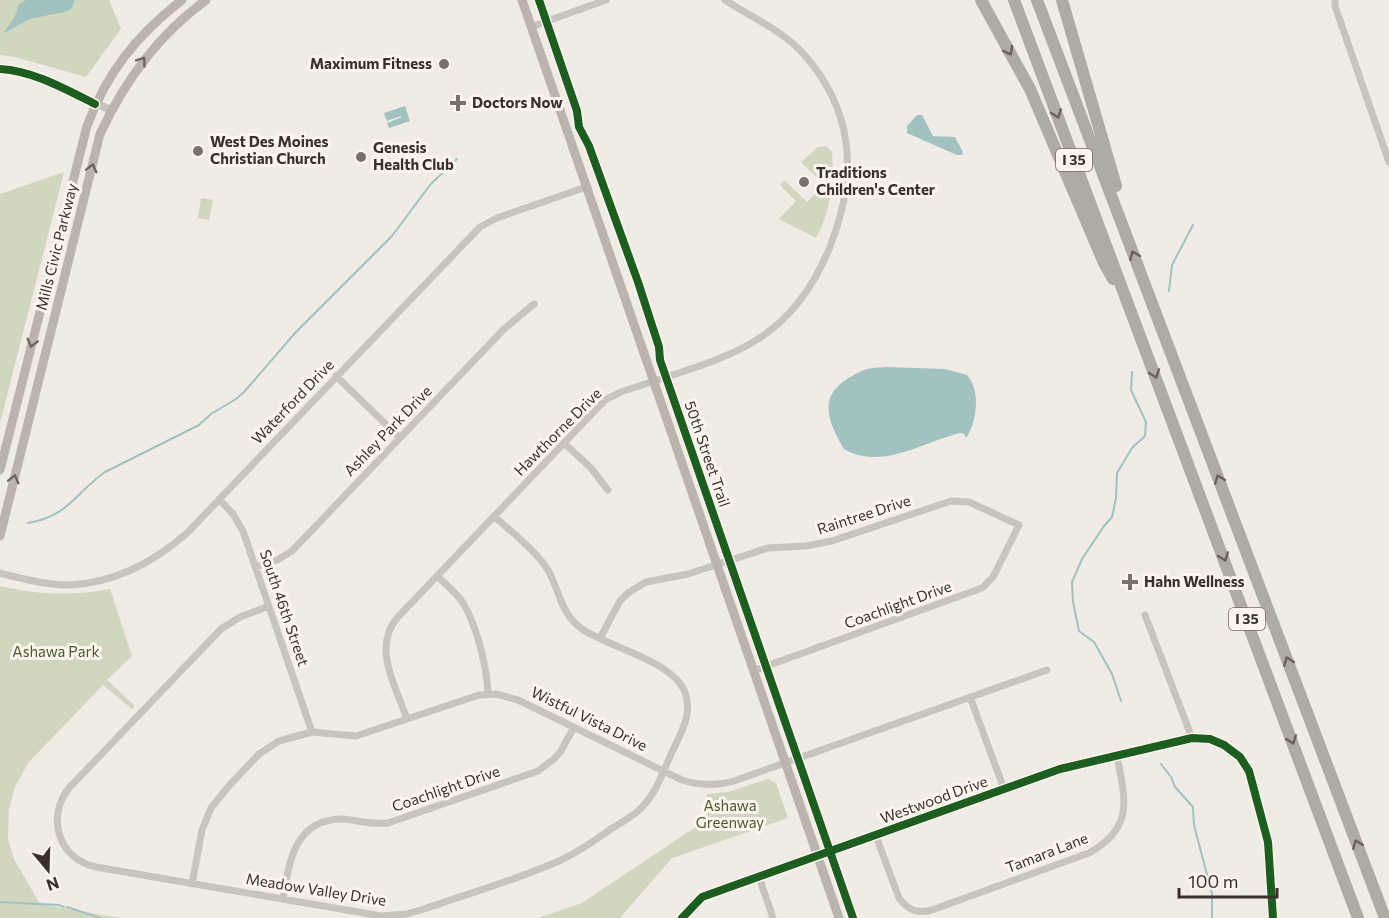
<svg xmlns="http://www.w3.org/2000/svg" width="1389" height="918" viewBox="0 0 1389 918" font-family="Commissioner,sans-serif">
	<rect width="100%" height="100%" fill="#f0ebe5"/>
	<path fill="#d1d6bf" d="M0,0h109l12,29 -35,48 -71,-20 -15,-2z
		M826,146l6,6c2,30 -1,59 -16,86l-37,-19 17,-18 -16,-16 4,-5 23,22 17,-18 -23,-22 17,-15z
		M64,172l-64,251v-229z
		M201,198l12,2 -4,20 -11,-2z
		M0,586c38,9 72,10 110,3l22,67 -25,24 28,26 -3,3 -29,-24 -75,78 -13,24 -6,22 -1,30 6,20 26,45 80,14h-120z
		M768,779l8,4 12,35 -116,40 -52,60h-82l44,-15 124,-83 1,-26 21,-2z"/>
	<path fill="#a1c2c1" d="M26,0h49l-3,8 -4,3 -38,8 -26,14 11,-17 4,-12z
		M405,106l5,15 -21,7 -2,-5 15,-6 -1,-1 -14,5 -3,-8z
		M917,115h5l11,21 22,1 8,15 -1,3h-5l-50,-22v-7z
		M887,367l58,2 22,6c14,15 10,47 -1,63l-2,-4 -4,-1c-37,9 -79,38 -116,16 -15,-26 -27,-51 3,-70 17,-10 19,-11 40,-12z"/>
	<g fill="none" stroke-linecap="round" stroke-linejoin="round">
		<path stroke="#a1c2c1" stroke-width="2" d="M1169,291l3,-26 21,-40
			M28,523c41,-7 46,-29 77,-51l94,-47 12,-11 25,-15 8,-7 52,-60 96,-96 38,-51 27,-26
			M1121,701l-9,-27 -18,-32 -15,-11 -6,-29 -1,-20 10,-23 22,-33 8,-9 4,-19 1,-25 15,-25 13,-12 1,-14 -15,-32 1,-18
			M1161,764l10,13 4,10 18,20 1,18 18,69v24
			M0,902l59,3 5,2
			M67,907l33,11"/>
		<path stroke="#c9c3be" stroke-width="7" d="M1335,0v6l54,156
			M531,27l75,-27
			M336,376l64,62
			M564,443l27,25 17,22
			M219,499l14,15 10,17 69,201
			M255,567l22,-7 15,-9 212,-222 30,-25
			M0,573c22,6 46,12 69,12 45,-2 85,-23 118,-52l293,-306 17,-9 89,-31
			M437,576c8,8 20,17 26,27 14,23 24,64 25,91
			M269,606l-29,11 -19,12 -152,159c-23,29 -11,71 27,79l285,49 26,-2 17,-5c45,-16 93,-29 137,-49 18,-8 34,-20 50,-31 11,-7 25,-14 33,-24 14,-15 21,-39 30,-57 9,-19 20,-38 9,-60 -15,-28 -74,-41 -101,-59 -23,-16 -22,-41 -36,-62 -12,-18 -36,-36 -52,-51
			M1145,615l47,123
			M600,638l20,-37 8,-8 18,-11 42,-8 80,-26 38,-2 26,-5 119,-40 18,1 50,23 -26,52 -11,11 -229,83
			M970,697l34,92
			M407,719c-11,-32 -35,-71 -10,-101l208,-218 16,-8c45,-16 105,-30 143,-57 30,-21 51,-52 65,-86 26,-65 28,-127 -17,-185 -24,-32 -55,-43 -87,-64
			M876,836l23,62c9,12 18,16 33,12l157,-57c46,-26 36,-54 28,-97
			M759,877l14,41
			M192,884l10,-54 9,-22 16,-20 32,-34 20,-13 33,-9 44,4 123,-41 17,-1 22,6 164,80c18,6 34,6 52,1l313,-111
			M283,899c6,-36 11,-80 59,-80 16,1 29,6 46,4l150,-52 16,-12 7,-8 13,-24
			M682,918l20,-21 358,-128 132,-31 18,1 14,6 16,12 9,14 19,71 5,76"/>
		<path stroke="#c9c3be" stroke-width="8" d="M0,69c40,3 75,26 111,41"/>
		<path stroke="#bab3ae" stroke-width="9" d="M522,0l317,918
			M0,470l87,-344c20,-54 50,-91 95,-126
			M0,536l100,-402c25,-54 58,-99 106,-134"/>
		<path stroke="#afaaa4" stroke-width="12" d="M981,0l49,89 74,174 9,16
			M1014,0l344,918
			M1037,0l348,918
			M1062,0l54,186"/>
		<g stroke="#fbf5ee" stroke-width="11">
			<path id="cycleway" d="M539,0l38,111 2,16 10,19 49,136 21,65 1,13 193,558
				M0,69c34,2 65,20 95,35
				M682,918l20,-21 358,-128 132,-31 18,1 14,6 16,12 9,14 19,71 5,76"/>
		</g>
		<use href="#cycleway" stroke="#1b5e20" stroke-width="8"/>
	</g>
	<defs><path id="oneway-chevron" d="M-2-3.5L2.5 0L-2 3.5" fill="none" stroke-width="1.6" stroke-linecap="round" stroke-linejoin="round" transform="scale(1.5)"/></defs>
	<g stroke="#69615b">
		<use href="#oneway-chevron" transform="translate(1009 51) rotate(61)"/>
		<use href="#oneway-chevron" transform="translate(1057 114) rotate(69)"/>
		<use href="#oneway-chevron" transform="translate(1134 255) rotate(-111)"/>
		<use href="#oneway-chevron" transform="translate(1155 374) rotate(70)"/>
		<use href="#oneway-chevron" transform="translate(1219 479) rotate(-111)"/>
		<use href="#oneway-chevron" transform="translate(1224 557) rotate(70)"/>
		<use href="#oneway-chevron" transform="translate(1288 661) rotate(-111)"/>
		<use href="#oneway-chevron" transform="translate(1292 740) rotate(70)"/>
		<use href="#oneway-chevron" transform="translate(1357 844) rotate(-111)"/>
	</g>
	<g stroke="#6e645f">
		<use href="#oneway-chevron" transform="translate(142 61) rotate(-54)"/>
		<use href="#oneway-chevron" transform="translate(92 168) rotate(-76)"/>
		<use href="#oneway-chevron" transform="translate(32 343) rotate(104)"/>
		<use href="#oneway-chevron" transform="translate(14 479) rotate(-76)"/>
	</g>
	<g fill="#7a716c" stroke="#fbf5ee" stroke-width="2">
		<circle cx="444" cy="64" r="6"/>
		<path d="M455 94h6v6h6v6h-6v6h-6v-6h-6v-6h6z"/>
		<circle cx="198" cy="151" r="6"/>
		<circle cx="361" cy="157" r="6"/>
		<circle cx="804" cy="182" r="6"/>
		<path d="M1127 573h6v6h6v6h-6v6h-6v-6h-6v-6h6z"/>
	</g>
	<g text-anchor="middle" stroke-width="6" stroke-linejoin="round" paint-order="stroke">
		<g fill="#fbf5ee" stroke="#756b66" stroke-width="1.5">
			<rect x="1056" y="149" width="36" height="22" rx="4.5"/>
			<rect x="1229" y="608" width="36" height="22" rx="4.5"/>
		</g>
		<g font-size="14" font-weight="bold" fill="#3b302b">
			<text x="1074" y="165">I 35</text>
			<text x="1247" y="624">I 35</text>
		</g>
		<g font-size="15" font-weight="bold" fill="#3b302b" stroke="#fbf5ee" text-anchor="start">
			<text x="432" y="69" text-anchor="end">Maximum Fitness</text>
			<text x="472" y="108">Doctors Now</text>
			<text x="210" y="147">West Des Moines<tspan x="210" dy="17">Christian Church</tspan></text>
			<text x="373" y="153">Genesis<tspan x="373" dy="17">Health Club</tspan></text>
			<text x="816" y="178">Traditions<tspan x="816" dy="17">Children's Center</tspan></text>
			<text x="1144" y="587">Hahn Wellness</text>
		</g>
		<g font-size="15" fill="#3b302b" stroke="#fbf5ee">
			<text transform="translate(57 247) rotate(-76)" y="5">Mills Civic Parkway</text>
			<text transform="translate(293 402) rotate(-46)" y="5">Waterford Drive</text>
			<text transform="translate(388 431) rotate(-46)" y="5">Ashley Park Drive</text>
			<text transform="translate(558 432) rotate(-45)" y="5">Hawthorne Drive</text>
			<text transform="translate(707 454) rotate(71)" y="5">50th Street Trail</text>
			<text transform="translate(864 515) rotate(-18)" y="5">Raintree Drive</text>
			<text transform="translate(898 605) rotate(-20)" y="5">Coachlight Drive</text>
			<text transform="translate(284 608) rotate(71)" y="5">South 46th Street</text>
			<text transform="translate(589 719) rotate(26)" y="5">Wistful Vista Drive</text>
			<text transform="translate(446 789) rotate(-19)" y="5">Coachlight Drive</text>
			<text transform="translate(934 800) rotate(-20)" y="5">Westwood Drive</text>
			<text transform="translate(1047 853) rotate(-21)" y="5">Tamara Lane</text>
			<text transform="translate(316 890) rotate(9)" y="5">Meadow Valley Drive</text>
		</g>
		<g font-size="15" fill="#4a5a2e" stroke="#fbf5ee">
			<text x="56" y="657">Ashawa Park</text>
			<text x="730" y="811">Ashawa<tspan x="730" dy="17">Greenway</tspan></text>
		</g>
	</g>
	<g transform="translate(48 870) rotate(161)" stroke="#fbf5ee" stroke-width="4.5" paint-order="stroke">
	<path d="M0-4.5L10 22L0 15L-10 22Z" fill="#3b302b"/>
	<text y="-9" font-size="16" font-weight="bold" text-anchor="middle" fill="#3b302b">N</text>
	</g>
	<path d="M1179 888v9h98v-9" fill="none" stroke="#3b302b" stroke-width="3"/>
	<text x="1188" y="888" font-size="18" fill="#3b302b" stroke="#fbf5ee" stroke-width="4.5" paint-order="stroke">100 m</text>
</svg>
